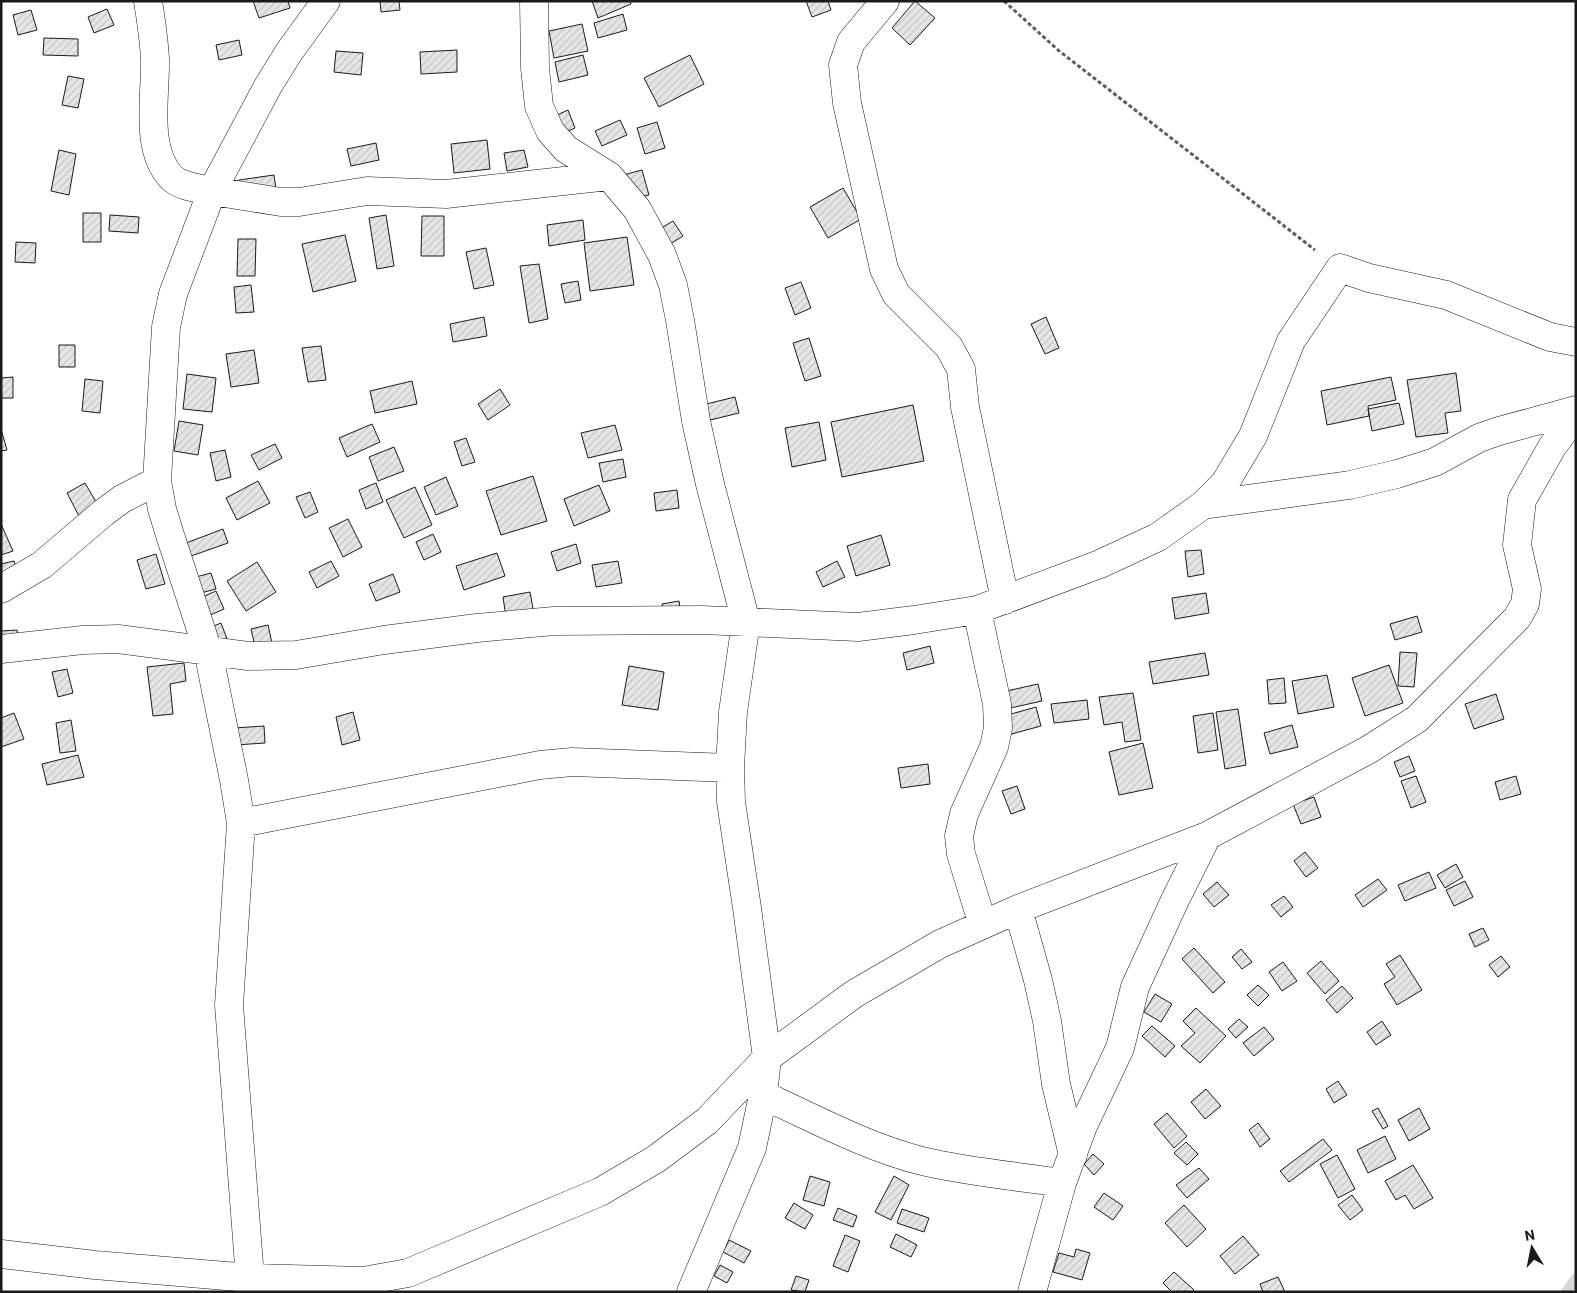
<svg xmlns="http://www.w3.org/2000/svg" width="1577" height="1293" viewBox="0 0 1577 1293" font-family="Roboto,sans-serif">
	<defs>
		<pattern id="building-hatch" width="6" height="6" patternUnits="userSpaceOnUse" patternTransform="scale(1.25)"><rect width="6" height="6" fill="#e6e6e6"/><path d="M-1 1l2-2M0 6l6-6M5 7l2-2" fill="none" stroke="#c5c5c5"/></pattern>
	</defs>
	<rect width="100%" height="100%" fill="#fff"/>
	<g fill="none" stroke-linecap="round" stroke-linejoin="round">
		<path stroke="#d7d7d7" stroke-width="10" d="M1566,1292l10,-14"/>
	</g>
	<path fill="url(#building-hatch)" stroke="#1a1a1a" d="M253,1h35l2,7 -31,10z
		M380,1h19l1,9 -19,2z
		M592,1h38l1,3 -33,14z
		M806,1h22l3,9 -19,7z
		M915,1l20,17 -25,27 -18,-17z
		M107,9l7,16 -20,8 -6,-16z
		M31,10l6,20 -19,5 -5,-20z
		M623,14l4,16 -29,8 -4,-15z
		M582,24l6,27 -34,7 -5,-27z
		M44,38l34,1v17l-35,-1z
		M239,40l3,15 -23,5 -3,-15z
		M457,50v22l-36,2 -1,-22z
		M336,51l27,2 -2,22 -27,-3z
		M583,55l5,20 -29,7 -4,-20z
		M690,55l14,29 -45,23 -15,-29z
		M68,76l16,3 -6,29 -16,-3z
		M568,110l7,18 -23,10 -8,-17z
		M620,120l7,15 -25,11 -7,-15z
		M657,122l8,26 -20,6 -8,-26z
		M487,140l3,29 -36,4 -3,-29z
		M376,143l3,17 -28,6 -4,-17z
		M59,150l17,4 -7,41 -18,-4z
		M524,150l4,17 -21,4 -3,-18z
		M642,170l7,25 -30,8 -7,-25z
		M274,175l4,29 -35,6 -4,-30z
		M843,188l18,31 -33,19 -18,-31z
		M83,213h18v29h-18z
		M110,215l29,2 -1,16 -29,-2z
		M386,215l8,51 -17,3 -8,-51z
		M422,216h22v40h-23z
		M583,220l2,20 -36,6 -2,-21z
		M673,221l10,15 -27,17 -10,-16z
		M345,235l11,46 -43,11 -11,-48z
		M627,237l7,48 -44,6 -6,-48z
		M238,239h18l-1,37h-18z
		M16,242l20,1 -1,20 -20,-1z
		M486,248l8,37 -20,4 -8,-37z
		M539,264l9,55 -19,4 -9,-57z
		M578,281l3,19 -16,3 -4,-19z
		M801,282l10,26 -16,7 -10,-27z
		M251,285l3,27 -18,1 -2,-26z
		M484,317l3,19 -34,6 -3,-18z
		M1046,317l13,31 -14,6 -14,-30z
		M809,338l12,38 -16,5 -12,-38z
		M59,345h16v22h-16z
		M321,346l5,34 -18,2 -6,-34z
		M254,350l5,33 -28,4 -5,-33z
		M1456,373l5,38 -16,2 3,20 -32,4 -9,-57z
		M187,374l29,4 -4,34 -29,-3z
		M13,377v21h-12v-20z
		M1391,377l5,23 -28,6 1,10 -42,9 -6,-34z
		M85,379l18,2 -3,32 -18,-2z
		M412,381l5,23 -42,9 -5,-22z
		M500,389l10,16 -22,15 -10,-16z
		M735,397l4,16 -37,9 -4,-16z
		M1399,403l5,21 -32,7 -4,-22z
		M913,405l11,56 -82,16 -11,-55z
		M179,421l24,4 -5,30 -24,-4z
		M819,422l7,38 -34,7 -7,-39z
		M372,424l8,18 -33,15 -8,-19z
		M615,425l7,25 -34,8 -7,-25z
		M1,429l6,21 -6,1z
		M466,438l9,24 -13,4 -8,-24z
		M275,444l7,14 -23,12 -8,-15z
		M394,447l10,24 -26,10 -9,-24z
		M225,450l6,27 -15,4 -6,-28z
		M623,459l3,18 -23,5 -4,-19z
		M533,476l14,45 -46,14 -15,-44z
		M446,477l12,29 -22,9 -12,-28z
		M258,481l12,22 -33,17 -11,-22z
		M85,483l14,24 -19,11 -13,-25z
		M376,483l7,19 -17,7 -7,-19z
		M599,485l11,26 -36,15 -10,-27z
		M415,487l17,38 -28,13 -18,-38z
		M677,490l2,18 -23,3 -2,-18z
		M310,492l8,20 -13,6 -9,-21z
		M348,519l14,28 -19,10 -14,-29z
		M1,524l12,27 -12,4z
		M223,529l5,14 -37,13 -5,-13z
		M433,534l8,18 -17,8 -8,-18z
		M881,535l9,30 -34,11 -9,-30z
		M576,544l5,19 -24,8 -6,-19z
		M1201,550l3,24 -16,3 -3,-26z
		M497,553l8,23 -41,14 -8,-24z
		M156,554l9,30 -19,5 -9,-29z
		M14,561l6,17 -19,6v-20z
		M331,561l8,15 -22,12 -8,-16z
		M618,561l4,22 -26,4 -4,-22z
		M837,561l8,16 -22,10 -7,-15z
		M257,562l19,30 -30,19 -19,-30z
		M211,573l5,16 -31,8 -4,-16z
		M393,574l7,18 -24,9 -7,-17z
		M216,591l8,18 -25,11 -8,-18z
		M530,592l5,28 -28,4 -4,-27z
		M1206,593l3,20 -34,6 -3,-21z
		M679,601l4,26 -18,2 -3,-25z
		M1417,616l5,16 -27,8 -5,-16z
		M221,623l8,21 -34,-10z
		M268,625l7,32 -17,3 -7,-31z
		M17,630l2,16 -18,1v-16z
		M930,646l4,17 -27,7 -4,-17z
		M1400,652l17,1 -3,34 -16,-1z
		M1205,653l4,22 -56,9 -4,-22z
		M184,663l2,18 -16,3 3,30 -20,2 -6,-49z
		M1389,665l14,38 -38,13 -13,-38z
		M629,666l35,6 -6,38 -36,-5z
		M67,669l6,24 -15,4 -6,-25z
		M1327,675l7,32 -36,7 -6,-33z
		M1284,678l2,25 -17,1 -2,-24z
		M1038,684l4,17 -36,8 -4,-17z
		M1133,693l8,47 -16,2 -3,-20 -18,3 -5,-28z
		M1496,694l8,25 -30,10 -9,-25z
		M1087,700l2,19 -35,4 -3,-19z
		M1036,707l5,19 -33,9 -4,-19z
		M1238,709l8,56 -21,4 -9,-57z
		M353,712l7,28 -18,5 -6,-28z
		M14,713l10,26 -23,8v-29z
		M1213,713l5,37 -20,3 -5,-37z
		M71,720l5,31 -16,2 -4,-30z
		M1292,725l6,22 -28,7 -6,-21z
		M264,726l1,17 -30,2 -1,-17z
		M1143,743l10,45 -34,7 -10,-43z
		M78,755l6,22 -37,8 -5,-21z
		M1409,756l6,15 -15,6 -6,-15z
		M928,764l2,20 -29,4 -3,-20z
		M1416,776l10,26 -15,6 -10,-27z
		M1516,776l5,18 -21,6 -5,-18z
		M1017,786l8,23 -14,5 -9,-23z
		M1314,797l7,20 -20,7 -8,-20z
		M1305,852l13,16 -12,9 -12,-16z
		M1456,864l7,13 -18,11 -8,-13z
		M1429,872l7,16 -31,13 -7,-16z
		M1378,879l9,11 -24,17 -8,-12z
		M1465,881l8,16 -19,9 -8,-16z
		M1217,882l12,13 -15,12 -11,-13z
		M1284,896l9,11 -12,10 -10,-12z
		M1483,928l6,12 -14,7 -6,-13z
		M1194,948l31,34 -12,11 -31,-34z
		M1241,949l11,13 -10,7 -10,-12z
		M1400,955l22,35 -25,15 -13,-21 11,-7 -9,-13z
		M1501,956l9,11 -12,10 -9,-12z
		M1321,961l18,20 -14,13 -18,-21z
		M1283,962l14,19 -15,10 -13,-19z
		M1258,985l11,10 -11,11 -11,-11z
		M1342,986l11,12 -16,15 -11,-13z
		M1155,994l17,10 -11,18 -17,-10z
		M1196,1008l30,28 -26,27 -19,-17 14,-13 -12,-12z
		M1239,1019l9,8 -12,11 -8,-9z
		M1382,1021l9,14 -15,10 -9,-13z
		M1152,1026l23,20 -10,11 -23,-21z
		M1264,1027l10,12 -20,17 -11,-13z
		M1338,1081l9,14 -13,8 -8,-14z
		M1206,1089l15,17 -16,13 -14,-17z
		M1378,1108l10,18 -5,3 -11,-18z
		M1419,1108l11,21 -21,12 -11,-21z
		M1167,1113l20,23 -13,12 -20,-24z
		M1258,1123l12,16 -10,8 -11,-17z
		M1385,1136l11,23 -28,14 -11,-23z
		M1323,1139l9,11 -43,32 -9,-11z
		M1186,1142l12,12 -11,11 -13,-12z
		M1093,1154l11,10 -10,11 -10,-11z
		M1337,1155l18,34 -17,9 -18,-34z
		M1413,1165l20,33 -19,11 -9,-14 -9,5 -11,-19z
		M1199,1168l10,11 -22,19 -11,-13z
		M810,1176l20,6 -6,24 -21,-6z
		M894,1176l15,9 -18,35 -16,-8z
		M1104,1193l19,13 -10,14 -19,-13z
		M1352,1195l11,15 -13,10 -12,-15z
		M794,1203l19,12 -8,14 -20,-11z
		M1184,1205l22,24 -19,18 -22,-24z
		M838,1208l19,8 -4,11 -20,-7z
		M902,1209l27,9 -5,14 -27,-9z
		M896,1234l21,11 -6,12 -21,-10z
		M845,1235l15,6 -12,31 -15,-6z
		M1243,1236l16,19 -24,19 -15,-18z
		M729,1240l22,11 -7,12 -21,-11z
		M1076,1249l14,4 -8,27 -29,-8 6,-19 15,4z
		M720,1265l13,7 -6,11 -13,-7z
		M1174,1272l20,18 -2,2h-20l-9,-9z
		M796,1276l13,4 -4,12 -14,-2z
		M1278,1277l7,15h-22l-3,-8z"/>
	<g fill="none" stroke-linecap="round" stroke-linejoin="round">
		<g stroke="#1a1a1a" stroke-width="29">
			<path id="minor" d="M148,1c3,19 6,39 7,58 1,36 -11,91 17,119 10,9 26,10 40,13l-39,103 -7,33 -9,154 5,28 8,26 38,116 26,129 7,43 -12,182 21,273
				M326,1l-37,51 -21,34 -56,105 69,11h18l68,-11 79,3 163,-18
				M534,1l1,67 4,38 11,25 16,18 43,27 28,33 25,46 11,30 7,35 16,101 14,63 36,138 -13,90 -3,56 1,34 16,106 20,150 -4,37 -11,53 -61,144
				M885,1l-34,41 -8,23 4,38 37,166 12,25 53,53 12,22 4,38 40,193
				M1203,505l147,-20 47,-11 38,-12 44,-24 20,-7 77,-21
				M1,589l41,-24 61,-52 19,-14 35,-18
				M977,610l20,94 1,24 -4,19 -30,67 -5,22 2,18 22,71
				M1,649l82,-9 35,-1 130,17 48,-1 88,-15 93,-12 77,-7 148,-1 156,7 56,-7 63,-10 123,-46 58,-27 45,-32 22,-22 28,-47 38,-95 49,-73 29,10 77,17 104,42 26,5
				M241,823l299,-58 32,-3 158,6
				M1018,909l20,71 9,41 9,63 17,71
				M763,1095c52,24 104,52 159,66 46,11 94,15 140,22
				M1,1254l94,11 155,13 113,3 45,-8 192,-81 56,-33 51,-38 60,-63 87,-64 86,-50 78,-35 189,-73 161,-86 49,-31 100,-101 8,-14 2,-15 -10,-44 5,-45 30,-53 15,-20 9,-8
				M1032,1292l30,-109 21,-57 37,-78 15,-61 40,-87 32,-64"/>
		</g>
		<path stroke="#5f5f5f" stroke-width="3" stroke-dasharray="4 2.5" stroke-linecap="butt" d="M1004,1l54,49 257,200"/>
		<use href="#minor" stroke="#fff" stroke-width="28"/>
	</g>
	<rect width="1577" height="1293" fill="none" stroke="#1a1a1a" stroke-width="5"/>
	<g transform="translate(1532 1248) rotate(350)" stroke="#ffffff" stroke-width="4" paint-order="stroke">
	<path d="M0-4L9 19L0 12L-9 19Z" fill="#1a1a1a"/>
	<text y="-8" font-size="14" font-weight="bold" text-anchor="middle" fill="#1a1a1a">N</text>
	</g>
</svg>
